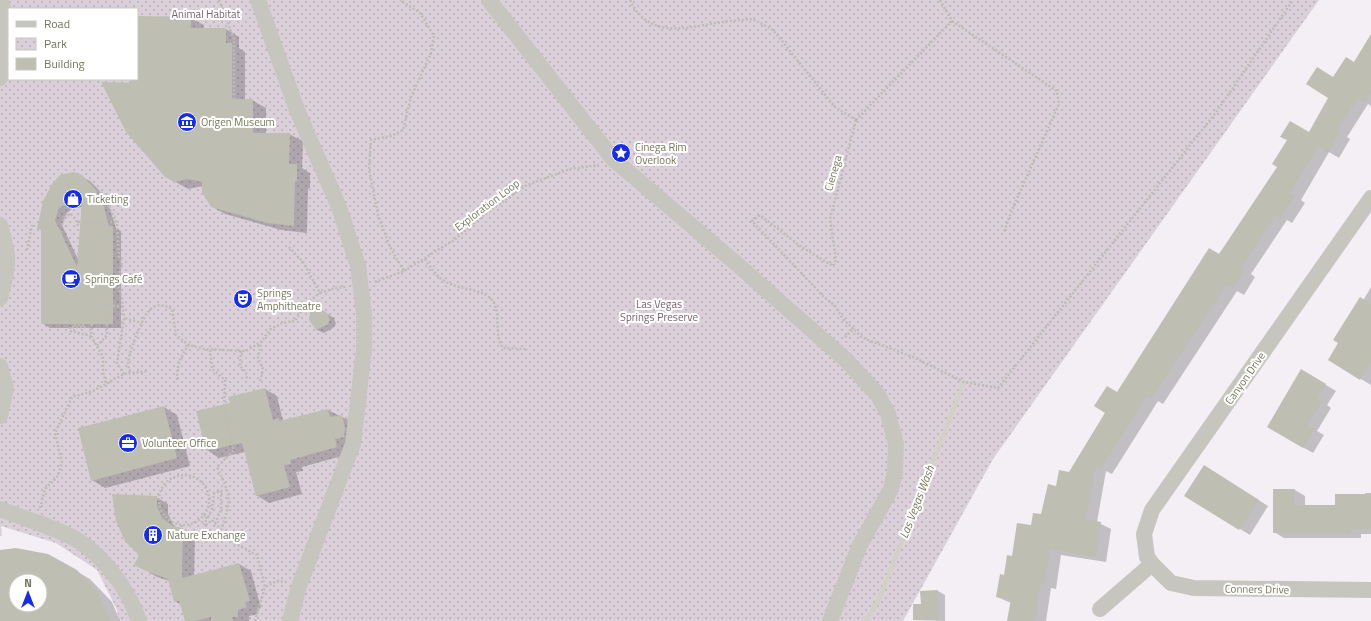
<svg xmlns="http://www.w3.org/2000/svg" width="1371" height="621" viewBox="0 0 1371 621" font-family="'Titillium Web',sans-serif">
	<defs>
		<pattern id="park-dots" width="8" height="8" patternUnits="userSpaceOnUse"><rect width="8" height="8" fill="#dbd0d9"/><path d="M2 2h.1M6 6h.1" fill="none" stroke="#b6aeb3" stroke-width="1.8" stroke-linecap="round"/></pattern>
	</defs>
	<rect width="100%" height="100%" fill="#f3eff4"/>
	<path fill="url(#park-dots)" fill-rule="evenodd" d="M0,0h1319l-326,459 -90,162h-784l-2,-11 -20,-40 -41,-27 -55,-17 1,10h-2zM9,9h128v70h-128z"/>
	<path fill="#0003" fill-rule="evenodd" d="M190,18l14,7v4h22l13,8v11l6,4v48h7l14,8v26h23l14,7 -1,27 8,5v15l-2,1 -1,44 -26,-3 -56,-16 -14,-8 -8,-20 -15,3 -23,-13 -33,-92v-5h5v-35z
		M1371,36v70l-3,-2 -21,33 3,2 -11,19 -10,-6 -28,48 4,3 -13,20 -5,-3 -36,54 4,3 -11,18 -7,-4 -74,113 -5,-3 -46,73 -6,-3 -9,51 14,7 -5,33 -45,-7 -5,34 -5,-1 -5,33h-38l3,-18 -14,-6 15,-40 19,-30 11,-12 15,-28 12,-14 48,-80 192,-260 21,-35 3,-20 21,-15z
		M74,173l16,8 8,8 10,13 8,26 5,3v97h-71l-8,-5v-93l-4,-2 23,-52zM82,207l-4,52 -16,-34 5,-12 5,-4z
		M1371,287v98l-42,-25z
		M316,307l18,11 2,6 -3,4 -9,5 -7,-3z
		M1301,370l35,21 -9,14 4,3 -14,23 7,4 -11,18 -45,-26z
		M265,389l12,7 6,25 45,-11 26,13 -5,31 -47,13 1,4 -7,1 6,22 -33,9 -13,-8 -11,-43 -26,6 -12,-8 24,-46z
		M164,407l13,8 13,51 -85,22 -13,-8z
		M1214,472l54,34 -18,29 -64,-39z
		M1295,490l10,6v10h31l29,-11v-2h6v41h-10v4h-77l-10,-6z
		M156,497l12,7v10l6,12 21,10 -1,40 45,-12 12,7 10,37 -4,1 1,5 -9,2v5h-63l-5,-16 -6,-4 -5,-20 -13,-4 -21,-13 4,-10z
		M0,551l48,4 42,24 22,23 8,19h-120zM16,581h24v24h-24z
		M938,591l7,4v26l-31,-1 8,-15 -1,-13z"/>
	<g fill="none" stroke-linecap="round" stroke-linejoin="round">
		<path stroke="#d3d1c5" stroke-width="4.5" d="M866,621l14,-24 84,-215"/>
	</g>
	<path fill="#bebeb3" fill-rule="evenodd" d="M137,16l54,1v11h35v15h6v56h21v34h37l-1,31h8v17h-2l-1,45 -27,-3 -56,-16 -9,-15v-10l-14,-3 -14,3 -9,-5 -39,-45 -25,-50 30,1v-4h6z
		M1371,34v59l-6,10 -7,-4 -21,31 3,2 -12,21 -10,-6 -28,46 5,3 -14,22 -5,-4 -35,54 4,2 -12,19 -7,-4 -75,114 -4,-3 -46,73 -5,-4 -10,54 15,3 -6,35 -45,-8 -5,34h-4l-6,38h-28l4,-22 -15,-2 4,-23 4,1 3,-20 5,1 5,-33 14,2 2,-12 8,1 7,-30 8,2 3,-16 10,2 36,-59 -11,-7 13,-20 10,6 92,-144 10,6 58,-87 -5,-3 15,-24 -7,-3 10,-16 19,11 19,-34 -22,-14 11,-17 16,10 13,-20 8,5z
		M74,172l8,3 14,15 8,17 5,19h4v98h-72v-95h-4l6,-28 9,-17 8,-9zM82,202l-5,65 -22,-47 4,-12 5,-3z
		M1360,297l11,7v59l-11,17 -32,-20 10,-17 -5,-3z
		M316,306l11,7 3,7 -3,5 -11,5 -7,-10 1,-9z
		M1301,369l25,15 -8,15 4,2 -14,24 7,3 -12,20 -36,-21z
		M265,388l8,32 6,-2v3l49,-12 2,8 12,-2 3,13 -1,9 -9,2 2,8 -47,13 1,4 -7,1 6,22 -34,9 -14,-53 -36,8 -10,-40 34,-8 -2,-6z
		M164,406l13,52 -86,23 -13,-53z
		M1204,465l55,35 -20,30 -55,-34z
		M1273,489h22v16h40v-11h36v35h-20v4h-78z
		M112,494l45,2v10l5,12 11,8 10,2 -1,50 57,-15 11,38 -5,1 2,5 -9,3v7h-6l1,4h-22v-4l-16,4h-10l-6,-20 -5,1 -6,-23 -24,-9 -10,-5 5,-10 -14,-14 -9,-20z
		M16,548l32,6 29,16 22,24 12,27h-111v-71zM16,581h24v24h-24z
		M938,590l1,30h-26v-16h8l-1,-13z"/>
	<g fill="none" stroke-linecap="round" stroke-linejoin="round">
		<path stroke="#bcbcb6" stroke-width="2.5" stroke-dasharray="2 2" stroke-linecap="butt" d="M219,0l15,39v60
			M630,0c18,38 53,29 86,23 12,-2 25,-3 37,-4l20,11 62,77 21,13
			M952,21l105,70 2,13 -47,106 -8,22
			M856,120l-26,99 6,41 -3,6 -33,-20 -40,-31 -8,6 72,76 11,9 9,14 19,18 50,19 51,25 34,6 219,-277 76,-111
			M856,120l96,-99 -12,-21
			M101,192l16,30 2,35 3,5 -5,21 5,15 2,20
			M78,222h39
			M62,225l2,-8 7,-3 5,5 2,7
			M61,232l1,-1
			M289,247l14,15 17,31 15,-5 11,-1
			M27,250l5,-25
			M425,259c6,9 11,17 21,23 11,7 38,7 46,18 10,13 1,34 11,48l23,1
			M404,271l50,-31 32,-27 41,-28 43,-16 29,-4
			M375,282l29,-11 -14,-24 -12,-32 -9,-46 2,-29 20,-4 12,-6 8,-33 20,-44 3,-17 -14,-23 -20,-13
			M92,324l-1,12 12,21v15l3,12
			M74,325h11v2h-15v4l21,5
			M845,337l9,-9
			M97,346l10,-11 -1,-30 18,2
			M210,350l2,19 13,11 -1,29 10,41 -17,17c14,29 15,32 4,63
			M241,351l-1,15 6,6 1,7
			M130,372c-1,-3 -2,-6 -2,-9 1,-11 15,-49 24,-55 6,-4 14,-3 20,1l4,26 13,10 15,4 42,2 15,-9 10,-13 11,-6 13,-2 11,-17 14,-11
			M124,374l-7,-11 7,-45 18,5
			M177,380c0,-15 3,-23 12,-35
			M260,381l3,-12 -5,-11 3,-15
			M159 500a25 25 0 1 1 50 0a25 25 0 1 1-50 0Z
			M40,508l5,-19 13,-13 4,-14 -7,-29 17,-36 21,-6 31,-17 24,-3
			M204,515l4,2 -4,7 1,2 7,-6 22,23 23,12 8,32 12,-6 8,1
			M208,517l4,-8 2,-16 7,-2v19l-6,13
			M255,621l10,-34"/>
		<path stroke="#c6c6be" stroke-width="16" d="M258,0l39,110 42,97 19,59 6,47v37l-11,94 -54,142 -9,35
			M489,0l124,159 125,106 108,95 32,35 10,19 8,30 -1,28 -4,17 -31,56 -30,76
			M0,78c11,-26 8,-52 1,-78
			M1371,198l-219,312 -8,24 3,23 5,7 19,19 23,5 177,2
			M0,225c10,34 9,40 0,73
			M0,366l6,22 -6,28
			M0,509c52,21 83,21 118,71 9,13 16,26 21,41
			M1100,609l52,-45"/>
	</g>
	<defs>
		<g id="museum-disc" transform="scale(1)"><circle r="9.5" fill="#152bee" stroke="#fff"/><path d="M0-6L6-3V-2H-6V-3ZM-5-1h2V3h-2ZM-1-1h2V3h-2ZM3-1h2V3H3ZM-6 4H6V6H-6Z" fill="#fff"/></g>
		<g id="sight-disc" transform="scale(1)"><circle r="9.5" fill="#152bee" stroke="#fff"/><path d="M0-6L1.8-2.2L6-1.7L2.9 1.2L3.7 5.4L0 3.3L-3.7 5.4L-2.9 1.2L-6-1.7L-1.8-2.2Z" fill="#fff"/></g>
		<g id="shop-disc" transform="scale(1)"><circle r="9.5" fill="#152bee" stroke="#fff"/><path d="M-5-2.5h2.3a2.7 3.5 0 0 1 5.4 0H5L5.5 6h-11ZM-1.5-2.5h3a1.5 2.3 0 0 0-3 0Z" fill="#fff"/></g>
		<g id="cafe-disc" transform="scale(1)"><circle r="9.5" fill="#152bee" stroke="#fff"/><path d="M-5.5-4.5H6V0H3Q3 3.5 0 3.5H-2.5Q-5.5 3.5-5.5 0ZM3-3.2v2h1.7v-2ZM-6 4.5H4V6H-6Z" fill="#fff"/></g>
		<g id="theatre-disc" transform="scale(1)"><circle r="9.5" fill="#152bee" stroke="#fff"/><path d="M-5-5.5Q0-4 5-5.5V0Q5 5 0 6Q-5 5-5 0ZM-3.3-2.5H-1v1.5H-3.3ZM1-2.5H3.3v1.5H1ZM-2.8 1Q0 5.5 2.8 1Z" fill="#fff"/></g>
		<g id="office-disc" transform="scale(1)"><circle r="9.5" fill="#152bee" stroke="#fff"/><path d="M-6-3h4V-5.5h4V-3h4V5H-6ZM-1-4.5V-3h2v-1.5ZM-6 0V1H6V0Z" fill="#fff"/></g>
		<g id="building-disc" transform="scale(1)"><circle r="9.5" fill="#152bee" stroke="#fff"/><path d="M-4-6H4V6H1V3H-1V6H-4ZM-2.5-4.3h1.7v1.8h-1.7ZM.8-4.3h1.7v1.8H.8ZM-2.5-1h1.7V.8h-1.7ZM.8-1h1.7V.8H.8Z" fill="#fff"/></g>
	</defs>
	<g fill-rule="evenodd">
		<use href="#museum-disc" x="187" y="122"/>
		<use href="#sight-disc" x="621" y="153"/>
		<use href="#shop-disc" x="73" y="199"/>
		<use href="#cafe-disc" x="71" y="279"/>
		<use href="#theatre-disc" x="243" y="299"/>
		<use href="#office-disc" x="128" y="443"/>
		<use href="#building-disc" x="153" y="535"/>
	</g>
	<g text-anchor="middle" stroke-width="4" stroke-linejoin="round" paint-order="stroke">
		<g font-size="11" fill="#79606d" stroke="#fff">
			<text x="206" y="18">Animal Habitat</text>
			<text x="659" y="308">Las Vegas<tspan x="659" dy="13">Springs Preserve</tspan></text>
		</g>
		<g font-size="11" fill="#747759" stroke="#fff" text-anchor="start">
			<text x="201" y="126">Origen Museum</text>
			<text x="635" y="151">Cinega Rim<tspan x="635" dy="13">Overlook</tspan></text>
			<text x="87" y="203">Ticketing</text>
			<text x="85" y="283">Springs Café</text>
			<text x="257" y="297">Springs<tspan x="257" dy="13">Amphitheatre</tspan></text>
			<text x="142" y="447">Volunteer Office</text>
			<text x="167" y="539">Nature Exchange</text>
		</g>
		<g font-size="11" fill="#747759" stroke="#fff">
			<text transform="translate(833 173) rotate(-74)" y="4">Cienega</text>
			<text transform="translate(487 205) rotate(-37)" y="4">Exploration Loop</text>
			<text transform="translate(1245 378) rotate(-55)" y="4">Canyon Drive</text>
			<text transform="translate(1257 589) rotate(1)" y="4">Conners Drive</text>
		</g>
		<g font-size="12" font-style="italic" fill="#797858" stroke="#fff">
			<text transform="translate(917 502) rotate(-69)" y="4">Las Vegas Wash</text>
		</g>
	</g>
	<rect x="8" y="8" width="130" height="72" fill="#ffffff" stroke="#c7c9bd"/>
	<rect x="16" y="21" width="20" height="6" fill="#c6c6be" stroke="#c7c9bd"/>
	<text x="44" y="28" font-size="12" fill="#747759">Road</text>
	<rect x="16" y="38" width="20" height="12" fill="url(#park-dots)" stroke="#c7c9bd"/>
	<text x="44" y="48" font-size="12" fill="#747759">Park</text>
	<rect x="16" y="58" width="20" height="12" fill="#bebeb3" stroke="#c7c9bd"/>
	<text x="44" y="68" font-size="12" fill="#747759">Building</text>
	<g transform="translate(28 593)"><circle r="19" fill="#ffffff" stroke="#c7c9bd"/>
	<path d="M0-3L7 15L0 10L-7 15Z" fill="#152bee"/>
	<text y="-6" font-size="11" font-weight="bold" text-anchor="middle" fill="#747759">N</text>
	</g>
</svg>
